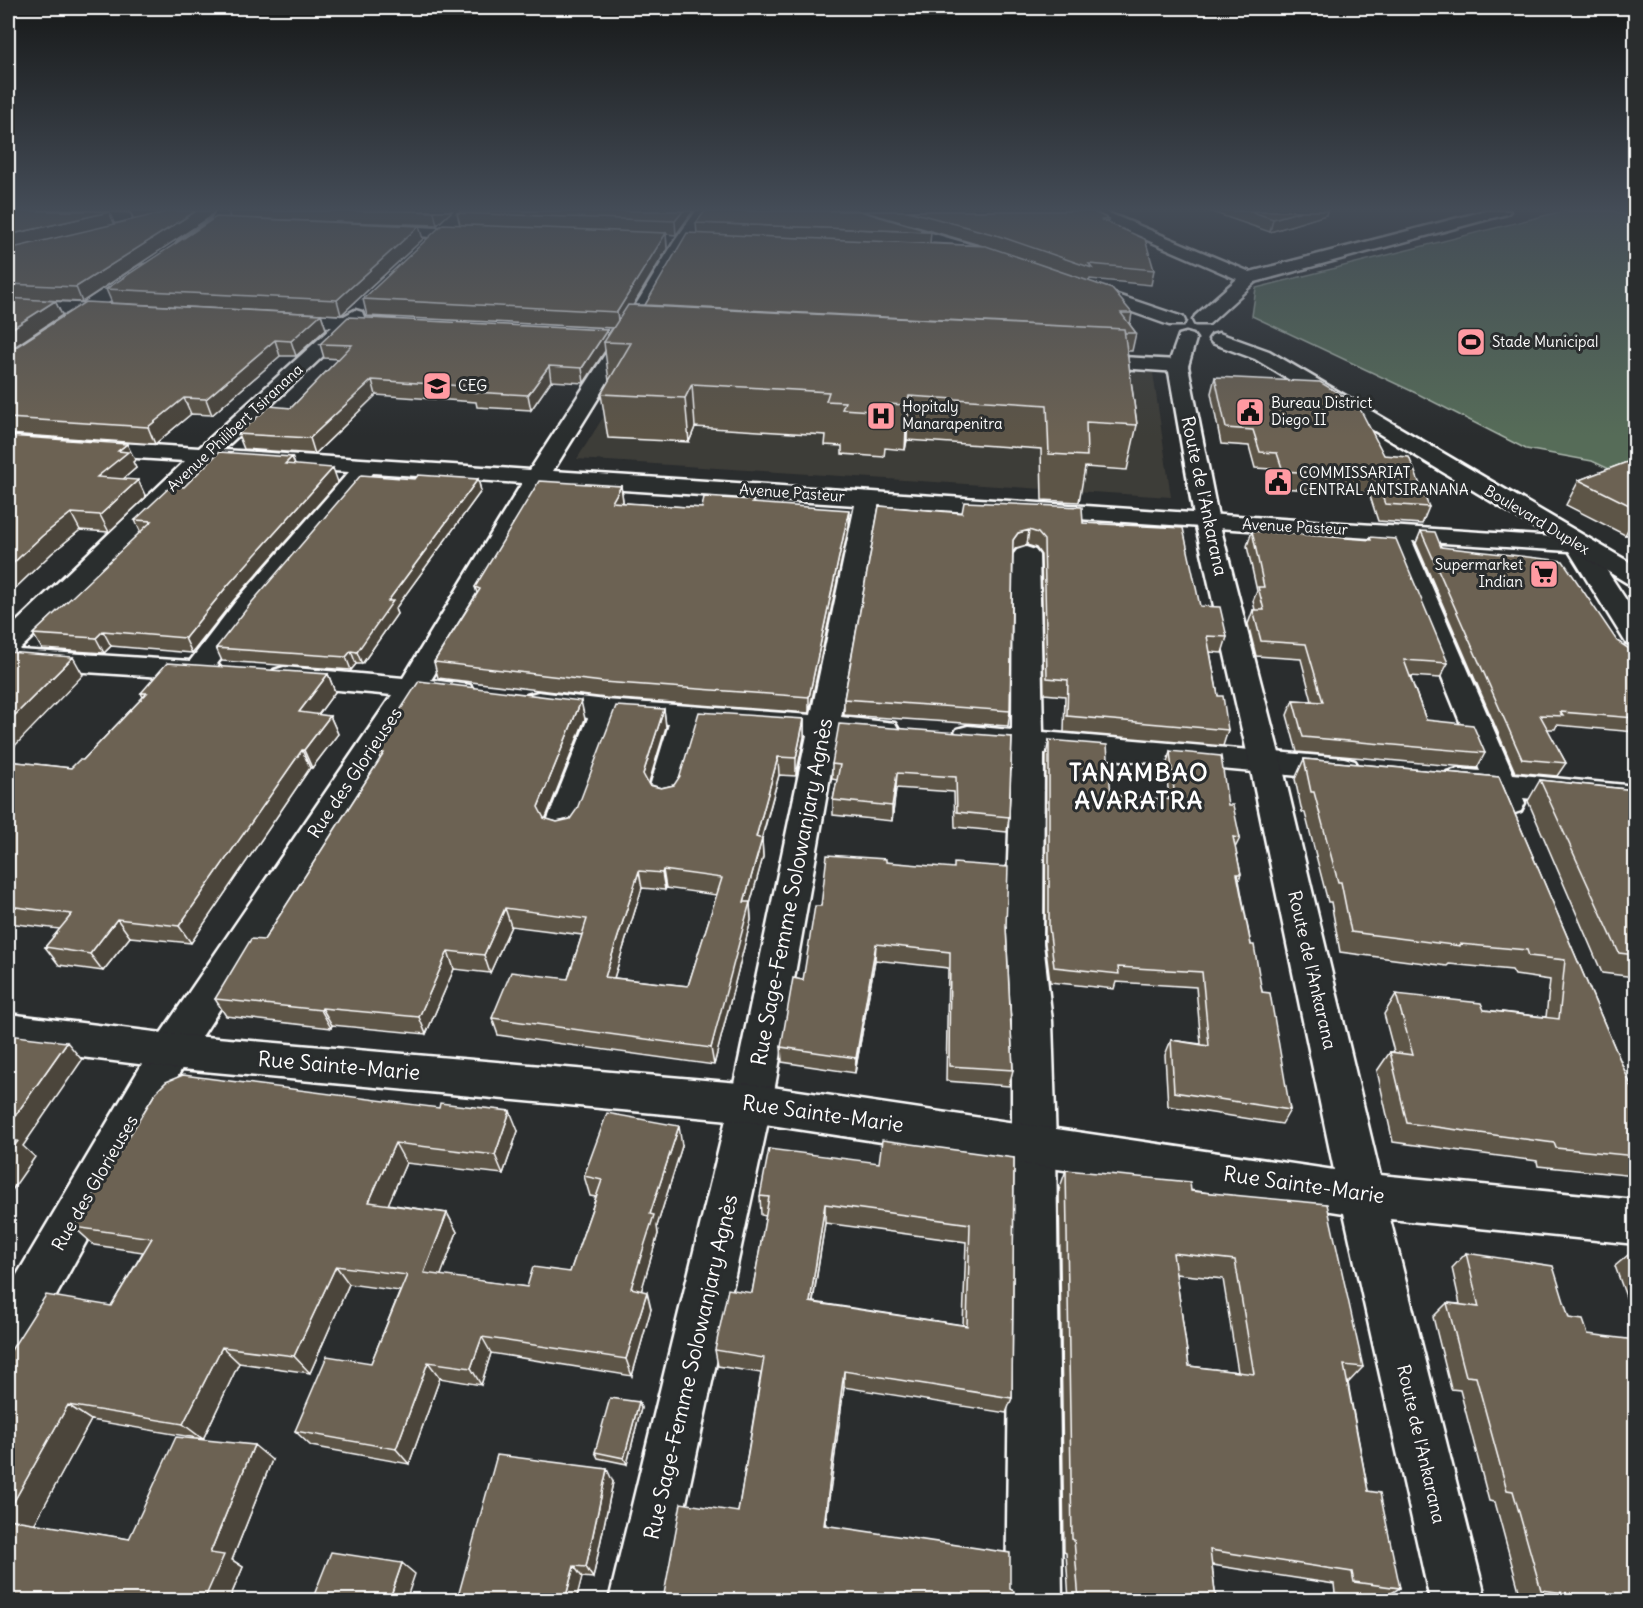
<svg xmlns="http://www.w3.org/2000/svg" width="1643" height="1608" viewBox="0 0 1643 1608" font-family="Delius,sans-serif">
	<rect width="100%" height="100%" fill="#2a2d2e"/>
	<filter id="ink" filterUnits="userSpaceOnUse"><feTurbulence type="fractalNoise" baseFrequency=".0167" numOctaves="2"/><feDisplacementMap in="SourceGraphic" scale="12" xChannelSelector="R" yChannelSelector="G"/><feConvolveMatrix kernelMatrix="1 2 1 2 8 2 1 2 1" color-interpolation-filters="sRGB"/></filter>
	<g filter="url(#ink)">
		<path fill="#3e3d39" d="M648,346l505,27 18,124 -594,-38z"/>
		<path fill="#566c58" stroke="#aab6ac" stroke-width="1.5" d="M1563,211h51l21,7v263l-43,-20 -66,-12 -106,-54 -168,-79 4,-28z"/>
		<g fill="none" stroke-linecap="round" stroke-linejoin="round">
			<g stroke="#fff" stroke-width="5">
				<path id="minor" d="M8,211h65l90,4 8,5 -8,5 -155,-8z
					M696,211h16l-22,31 -55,97 -82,132 1033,68 50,76v30l-10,-2 -57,-92 -157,-10 101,233 123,12v23l-113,-11 2,5 -4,8 -12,4 -12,-4 -8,-17 -42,-6 -5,-8 5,-8 11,-3 22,2 -94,-232 -507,-33 -38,211 54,6 4,7 -4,7 -11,3 -47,-3 -65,366 -107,497h-56l121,-497 77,-368 -108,-8 -19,66 -4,8 -12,3 -12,-3 -4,-8 21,-69 -52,-3 -38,105 -5,9 -12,3 -12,-3 -5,-9 43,-108 -61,-9 -4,-7 4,-7 11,-3 68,8 205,15 44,-210 -310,-20 -114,195 39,5 5,7 -5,7 -10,2 -40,-3 -235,365 -160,289 -17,7v-69l149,-251 235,-344 -108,-10 -10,-3 -5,-6 5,-6 10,-3 119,11 119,-195 -149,-10 -117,140 -39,51 7,7 -5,6 -10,3 -201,-13v-37l177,-169 -177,-11v-14l191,12 133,-121 -54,-3 -7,-2 -2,-4 2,-4 7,-2 66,4 11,-6 7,2 2,5 31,3 2,4 -2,4h-42l-130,122 307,20 85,-131 59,-97zM210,463l139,9 -113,129 -46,60 -171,-11z
					M1084,211h20l146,61 235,-61h25l-3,3 -252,68 -46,42h-14l-2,-4 2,-4 42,-37 -150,-65z
					M377,225l101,5 8,5 -8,5 -107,-7 -2,-3 2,-3z
					M8,300l111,5 7,2 2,4 -2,4 -7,2 -111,-7z
					M1084,355l94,5 7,2 3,4 -3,4 -7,2 -101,-7 -3,-4 3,-4z
					M1026,547l9,3 4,5 4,177 301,26 11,3 5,8 -5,8 -11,3 -300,-27 -1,190 9,78 4,124 6,455h-56l6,-455v-124l-7,-78 7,-193 -55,-7 -4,-7 4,-7 11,-3 44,4 1,-175 4,-5z"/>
			</g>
			<g stroke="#fff" stroke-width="5">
				<path id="major" d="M216,211h16c-8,14 -35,41 -53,36l-2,-3 2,-3 32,-21z
					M832,211h23l145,42 2,4 -2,4h-12l-153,-47z
					M145,265l6,1 3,4 -3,4 -136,91 -7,2v-15l131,-86z
					M1082,283l101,34 2,4 -2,4h-14l-93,-33 -3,-4 3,-4z
					M1186,333l7,2 3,4 -8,27 31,156 62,239 99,414 256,25v44l-246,-25 96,381h-56l-86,-387 -593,-91 -580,-54 -163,-20v-34l163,20 580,50 583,86 -85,-409 -54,-239 -27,-156 11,-31z
					M1219,333l50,18 367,215v19l-9,-2 -372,-224 -43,-16 -3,-4 3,-4z"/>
			</g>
			<use href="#minor" fill="#2a2d2e" fill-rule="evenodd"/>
			<use href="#major" fill="#2a2d2e" fill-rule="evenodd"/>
		</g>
		<path fill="#5d5447" stroke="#fff" stroke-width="1.5" fill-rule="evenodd" d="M8,211l101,1 5,12 19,-5 -2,-5 -5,-3h-32h121l-6,7 -127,84 -40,-2 13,1 7,14 -54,36z
			M228,211h224l-15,14 -160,-5 146,19 -82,76 -229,-12 -6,-14 124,-71z
			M693,211l-17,24 -10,-1 1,15 -34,56h12l52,-71 -1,-11 235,9 -1,11 53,3 -121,-35h230l17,8 -1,4 46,47 -3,15 -61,-6 -1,2 43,32 -2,12 6,8 -4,18h-5l10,74 -10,45 -42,-3 -6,35 -37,-2 -1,-51 -134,-9 -2,10 -20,-2 -1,9 -42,-3v-8l-17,-1 1,-10 -131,-8 -6,15 -81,-4 -7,-44 8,-13 -4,-30 -21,32 -33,-2 -20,29 -54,-3 -1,-5 -100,-7 -61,59 -71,-5 -6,-15 53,-26 48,-49 -15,-1 -4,-14 287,-14 1,5 4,-7 -245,-12 -4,-17 97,-74 -3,-12z
			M1209,211h118l-1,4 -56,17z
			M321,314l5,15 -30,27h-16l-68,59 -21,-1 -36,30 -147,-10v-82z
			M1215,377l169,78 45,52 -7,17 -44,-3 -9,-28 -91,-5 -6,-19 -17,-1 -6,-22 -28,-2 -10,-51z
			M8,436l127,24 -2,2 3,6 -13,11 23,18 -37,35 -29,-2 -28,23 -44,42z
			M292,457l3,8 43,17 -104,118 -42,53 -81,-7 -7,7 -62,-4 -9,-15 108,-101 -6,-13 49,-33z
			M1635,459v76l-1,-1 -9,1 -59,-30 13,-25z
			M415,479h63l3,12 -86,118 2,5 -35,50h-6l-5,6 -129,-9 -6,-13z
			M621,486l2,15 -1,2 80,5 51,-8v3l96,22 -40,188 -203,-15 -168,-20 -4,-16 43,-69 -2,-6z
			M879,506l204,17 117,83 27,31 -5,16 -12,-1 8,44 10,34 -5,16 -159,-14 1,-36 -21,-2 -3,-139 -5,-7 -9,-3 -11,3 -3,5 -3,158 -2,15 -164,-11v-16z
			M1252,531l117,9 1,-3 78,126 -8,15 -30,-2 16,44 59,33 -8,15 -180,-16 -10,-37 6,-15 19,1 -11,-42 -45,-3 -8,-32 5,-14h2l-2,-9 4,-10 -10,-45z
			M1421,531l20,16 176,94 18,12v79l-78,-7 -2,4h-8l19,34 -9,13 -42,-4 -99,-229z
			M328,674l7,18 -17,23 12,1 8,18 -26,34h-2l-119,175 -61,-6 -27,34 -44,-6 -14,-18 15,-18 -52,-6v-162l63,7 12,-8 60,-63 -2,-4z
			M664,709l2,18 -18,57 13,4 13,-3 130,-66v18l-8,39 -17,-1 -17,64 1,18 -13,47 1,16 -37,145 -216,-30 -6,-17 76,-39 14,-44 -71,-9 -21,47 -36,-4 -28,65 -94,-9 -1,3 -105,-12 -11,-17 49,-59 116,-181 -2,-7 14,-22 -2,-4 195,-7 -40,100 12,3 13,-3zM642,888l23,2 1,-2 51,7 -29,91 -74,-8z
			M1012,737l-3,80 -2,15 -52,-5 -1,-35 -58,-4 -4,33 -59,-6v-15l4,-20 -5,-1v-15z
			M1049,740l62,55 58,5 -3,-33 4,-16 58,54 12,33 -5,10 6,26 -2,6 12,65 39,165 -8,14 -114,-18 -3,-51 6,-15 30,4 -5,-57 -80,-5 -2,7 -64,-7 -5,-39 1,-188z
			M1304,759l195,18 136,318v81l-97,-10 -1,-5 -144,-19 -16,-71 13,-19h4l-10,-38 12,-20 88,16 62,7 4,-37 -35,-5 -3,-5 -63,-6 -2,2 -107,-14 -9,-50h-3l-23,-89 -3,-1 -7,-33z
			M1540,780l95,10v187l-33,-4 -74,-172z
			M886,862l120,65 7,143 -4,16 -63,-5 2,-113 -73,-8 -20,113 -73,-11 -1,-15 22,-67 18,-74z
			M1635,1029v21l-6,-15z
			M156,1092l362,39 -15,43 -97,-11 -18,41 59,9 10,19 -17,44 87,11 43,-15 26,-75 -6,-1 -6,-20 98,-30 -25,80 1,8 -17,57 10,18 -19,67 -141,-23 -10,32 -41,-7 -31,86 -98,-18 -16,-15 76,-68 29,-72 -51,-7 -39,89 -71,-10 -36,76 -112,-19 -57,104 95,15 143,-79 -40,100 11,7 -14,33h-221v-245l103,-49 32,-54 -49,-7 -20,-18z
			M1014,1158l-2,240 -6,15 -162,-26 -19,138 185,64 4,11h-347l-3,-6 74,-82 23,-139 -43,-7 -3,-16 37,-57 14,-77 -5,-1 -1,-19 119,-33zM825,1223l141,19 -3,83 -150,-23z
			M1066,1170l125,21 172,176 -15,16 20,108 32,97 -20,12 -45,-7 -1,-9 -122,-19 4,35h-147l-3,-47 -2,-1 -5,-362zM1176,1274l47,5 15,93 -49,-6z
			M1634,1250l1,1v71l-20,-56z
			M1466,1253l169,347h-98l-16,-2 -26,-96 -6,-1 -29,-111 -9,-1 -18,-72 14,-14 13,1 -8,-36z
			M639,1402l2,6 -14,56 -29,-6 -3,-6z
			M613,1482l-20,96 -11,-1 -6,23h-119z"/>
		<path fill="#4c453a" stroke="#fff" stroke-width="1.5" d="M130,211h45l-41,9z
			M196,211h19l-6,7 -127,84 -6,-15z
			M435,211h17l-15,14 -3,-13z
			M683,211h10l-17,24 -1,-14z
			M1301,211h26l-1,4 -56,17 3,-13z
			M109,212l6,13 -107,25v-15z
			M419,226l4,13 -82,76 -4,-15z
			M666,233l1,16 -48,80 -2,-17z
			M55,301l7,14 -54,36v-20z
			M321,314l5,15 -30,27 -5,-15z
			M607,330l2,12h-5l1,9 -21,32 -2,-15z
			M275,340l5,16 -68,59 -6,-16z
			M549,366l2,15 -20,29 -3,-15z
			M372,380l4,15 -61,59 -5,-16z
			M692,384l3,43 -6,15 -4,-44z
			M909,396l-2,44 -2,10 2,-45z
			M184,398l7,16 -36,30 -7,-17z
			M127,444l8,16 -2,2 3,6 -30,26 -9,-17 21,-26z
			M292,457l5,14 -12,-7z
			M333,468l5,14 -104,118 -42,53 -7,-15 43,-53z
			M478,479l3,12 -86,118 2,5 -35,50 -5,-12 31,-51z
			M138,480l8,17 -37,35 -9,-17z
			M621,486l2,15 -9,16 -2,-15z
			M849,510v15l-40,188v-16z
			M71,513l9,17 -28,23 -44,42v-27l34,-32z
			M1635,517v15l-1,2 -9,1z
			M1029,530l-2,15 -11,3 -5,7 2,-15 5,-7z
			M103,631l8,15 -7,7 -8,-15z
			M351,651l5,13 -5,6 -5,-13z
			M73,657l10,18 -75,78v-31z
			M328,674l7,18 -28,38 -8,-18z
			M581,701l4,18 -42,106 -5,-18z
			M664,709l2,18 -20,65 -3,-18z
			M330,716l8,18 -26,34 -8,-18z
			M804,719v18l-8,39v-18z
			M302,750l8,18 -119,175 -12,-17z
			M778,757l1,18 -22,80 -1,-18z
			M897,773l-1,15 -4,33v-15z
			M762,839l1,18 -13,47 1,16 -37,145 -3,-17 33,-146z
			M663,870l3,18 -1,2 -3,-17z
			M639,871l3,17 -33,106 -4,-17z
			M505,908l6,18 -21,47 -6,-18z
			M117,919l13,18 -27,34 -13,-17z
			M876,944l-1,16 -20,113 1,-15z
			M448,951l6,18 -28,65 -7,-17z
			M322,1008l10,17 -1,3 -10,-18z
			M67,1042l15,18 -59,86 12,11 -25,36 -2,-2v-65z
			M510,1111l8,20 -15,43 -8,-19z
			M679,1126l3,20 -25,80 1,8 -21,72 -6,-18 19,-74z
			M395,1143l11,20 -25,58 -12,-19z
			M825,1204v19l-15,96v-17z
			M447,1213l10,19 -22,59 -11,-18z
			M336,1266l13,18 -39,89 -16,-17z
			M647,1292l4,17 -19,67 -6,-17z
			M482,1337l9,16 -10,32 -10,-17z
			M222,1347l17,16 -36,76 -20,-15z
			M428,1362l12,16 -31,86 -13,-15z
			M844,1371v16l-20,150v-12z
			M639,1402l2,6 -14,56 -3,-6z
			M68,1405l23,15 -61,112 -22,-12v-8z
			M254,1445l18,15 -40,100 11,7 -14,33h-25l6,-47z
			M607,1469l6,13 -20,96 -7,-11z
			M402,1563l13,11 -9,26 -15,-5z
			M574,1566l8,11 -6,23h-11z"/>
		<path fill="#6c6253" stroke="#fff" stroke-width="1.5" fill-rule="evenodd" d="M8,211h83l18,1 -101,23z
			M170,211h26l-120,76 -68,-3v-35z
			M404,211h31l-1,1z
			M460,211h223l-8,10 -218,-8z
			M705,211h155l71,21 -235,-9z
			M908,211h184l17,8 -7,1 43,19 9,31 -65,-6 3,4 -96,-33z
			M1250,211h51l-28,8z
			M216,217l203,9 -82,74 -231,-11z
			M443,224l223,9 -49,79 -254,-13z
			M687,233l299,13 126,43 20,24h-11l15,20h-11l-1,-4 -479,-24z
			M8,298l47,3 -47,30z
			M85,302l236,12 -30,27 -16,-1 -69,59 -22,-1 -36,29 -140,-9v-66z
			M628,305l496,24 13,96 -51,-3 1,34 -38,-2 -2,-49 -138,-9 -2,9 -21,-1v8l-44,-3 3,-7 -19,-1 3,-9 -137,-8 -7,14 -84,-4 30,-51 -27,-1z
			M348,317l259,13 -25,38 -33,-2 -21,29 -54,-3 4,-5 -106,-7 -62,58 -72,-4 32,-28 21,2 61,-63 -32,-1z
			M1215,377l105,5 38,23 26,50 25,2 20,50 -44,-3 -10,-27 -92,-6 -6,-18 -17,-1 -7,-22 -27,-2z
			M8,436l119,8 -9,7 10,1 -31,25 41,3 -38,35 -29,-2 -29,23 -34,32z
			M219,452l73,5 -7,7 48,4 -105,117 -43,53 -82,-7 -7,7 -63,-4 119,-113 -17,-1 36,-34 13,1z
			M1635,459v49l-56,-28z
			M361,475l54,4 3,-4 60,4 -90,122h5l-36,51 -6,-1 -5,6 -130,-9 36,-46z
			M539,481l82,5 -9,16 90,6 2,-11 49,3 -1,3 97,7 -40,187 -206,-15 -169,-20 46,-73 -5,-2z
			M964,502l118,5 1,16 100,5 17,78 20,1 7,30 -20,-1 11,60h5l5,34 -161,-14 1,-36 -21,-2 -3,-138 -6,-7 -9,-3 -11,3 -5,7 -3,171 -166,-12 35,-193 83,7z
			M1252,531l119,9 -1,-3 26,2 52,124 -44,-3 22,60 47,5 12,28 -182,-16 -10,-37 30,2 -17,-58 -45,-3 -8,-31h11l-6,-23h6z
			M1421,531l14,1 6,15 122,14 54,80 18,12v65l-75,-6 3,4 -23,-1 26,48 -44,-4z
			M8,652l65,5 -65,65z
			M167,663l161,11 -29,38 31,4 -26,34h-2l-123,176 -62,-7 -27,35 -45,-7 27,-33 -64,-8v-145l63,7 8,-8h4l64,-67h-6z
			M419,681l162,20 -43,106 6,11 13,4 13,-3 7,-10 39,-103 48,3 -21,65 6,11 12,3 13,-3 6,-9 19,-64 105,7 -8,39 -18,-1 -22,80 6,2 -18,63h6l-39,146 -219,-30 19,-46 57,7 19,-60 -82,-11 -21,47 -36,-4 -29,66 -97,-9 -1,2 -106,-11 36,-60 13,1 120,-187 -6,-1 16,-25 -4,-1zM663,870l59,8 -34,108 -83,-9 34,-106 23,2z
			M839,724l173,13 -3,80 -52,-5 -1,-35 -59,-4 -5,33 -59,-6 7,-35 -8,-1z
			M1049,740l58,5 4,50 64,5 -5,-49 51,5 7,49h5l7,33 -7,-1 8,37h-4l14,71h3l8,47 8,1 20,117 -116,-18 -3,-52 38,6 -7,-74 -84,-5 1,7 -65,-7 -5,-40z
			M1304,759l195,18 136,318v61l-79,-8 -2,-5 -147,-20 -17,-71 23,3 -17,-61 85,9 3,7 75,9 6,-59 -36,-4 -2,-6 -67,-6v2l-109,-14 -10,-50h-3l-24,-90h-3z
			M1540,780l95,10v165l-16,-2z
			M827,855l59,4v3l68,6v-5l54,4 -2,60 7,143 -64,-4 1,-114 -74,-8 -20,114 -75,-11 12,-69 10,2 12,-74h6z
			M8,1035l59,7 -59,84z
			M183,1075l256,33 1,-5 70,8 -15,44 -100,-12 -26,59 78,11 -23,60 103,14 6,-20 37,5 32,-92 -18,-4 23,-63 72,13 -29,88 4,1 -23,73 16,4 -21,67 -144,-22 -11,31 -43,-6 -32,87 -101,-18 32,-75 44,7 36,-88 -71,-9 -42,90 -72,-9 -39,77 -115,-19 -60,107v-157l38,-60 65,11 41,-68 -78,-11 82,-135 10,-10z
			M8,1140l10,1 -10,14z
			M882,1140l132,18 -2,240 -168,-27 -20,154 186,28v36l4,2v9h-334l1,-4 -17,-2 17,-91 57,9 26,-154 -49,-8 13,-61 24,4 17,-96 -9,-1 9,-47 110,14zM825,1204l145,20 -3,102 -157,-24z
			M1066,1170l124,12 1,9 136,13 36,163 -19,-2 24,126 12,2 20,95 -46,-6 -2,-10 -142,-22 6,50h-137l-5,-60 -2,-1zM1173,1253l62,7 19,114 -65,-8z
			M1466,1253l87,13 16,52 14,2 5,14 47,6v260h-11l-83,-10 -28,-99 -6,-1 -31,-113 -10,-1 -19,-73 32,4z
			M610,1398l29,4 -15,56 -29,-6z
			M176,1437l78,8 -44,108 14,2 -20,45h-196v-81l121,20z
			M497,1455l110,14 -21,98 -12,-1 -9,34h-108z
			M331,1552l71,11 -11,32 25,5h-104z"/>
	</g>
	<linearGradient id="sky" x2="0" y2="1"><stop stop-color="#171919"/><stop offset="0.48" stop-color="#444c57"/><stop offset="1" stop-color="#444c57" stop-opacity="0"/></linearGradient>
	<rect width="1643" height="436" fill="url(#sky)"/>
	<defs>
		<g id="stadium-square" transform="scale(1.5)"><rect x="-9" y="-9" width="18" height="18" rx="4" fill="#ff9aa2" stroke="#2a2d2e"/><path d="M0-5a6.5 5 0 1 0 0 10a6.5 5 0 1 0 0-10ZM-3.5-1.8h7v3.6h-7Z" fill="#111"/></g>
		<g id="school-square" transform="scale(1.5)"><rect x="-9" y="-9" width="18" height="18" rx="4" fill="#ff9aa2" stroke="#2a2d2e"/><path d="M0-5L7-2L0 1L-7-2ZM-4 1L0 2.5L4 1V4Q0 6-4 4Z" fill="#111"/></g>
		<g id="civic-square" transform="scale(1.5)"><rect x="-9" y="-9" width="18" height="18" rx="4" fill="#ff9aa2" stroke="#2a2d2e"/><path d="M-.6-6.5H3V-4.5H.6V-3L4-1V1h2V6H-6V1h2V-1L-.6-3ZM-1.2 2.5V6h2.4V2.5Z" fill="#111"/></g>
		<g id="hospital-square" transform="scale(1.5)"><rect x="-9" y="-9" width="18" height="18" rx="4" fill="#ff9aa2" stroke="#2a2d2e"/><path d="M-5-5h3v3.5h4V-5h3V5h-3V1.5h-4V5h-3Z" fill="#111"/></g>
		<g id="supermarket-square" transform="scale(1.5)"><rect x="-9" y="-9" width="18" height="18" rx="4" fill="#ff9aa2" stroke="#2a2d2e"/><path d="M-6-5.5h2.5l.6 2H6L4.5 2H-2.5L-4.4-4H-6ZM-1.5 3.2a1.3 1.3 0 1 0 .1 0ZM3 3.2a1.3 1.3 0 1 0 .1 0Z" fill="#111"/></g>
	</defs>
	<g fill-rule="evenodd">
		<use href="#stadium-square" x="1471" y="342"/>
		<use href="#school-square" x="437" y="386"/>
		<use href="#civic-square" x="1250" y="412"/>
		<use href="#hospital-square" x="881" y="416"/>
		<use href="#civic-square" x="1278" y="482"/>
		<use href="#supermarket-square" x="1544" y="574"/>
	</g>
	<g text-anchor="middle" stroke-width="6" stroke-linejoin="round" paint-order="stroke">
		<g font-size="15" fill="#fff" stroke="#2a2d2e" text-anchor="start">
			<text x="1492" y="347">Stade Municipal</text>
			<text x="458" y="391">CEG</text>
			<text x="1271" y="408">Bureau District<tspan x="1271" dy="17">Diego II</tspan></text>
			<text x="902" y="412">Hopitaly<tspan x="902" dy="17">Manarapenitra</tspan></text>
			<text x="1299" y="478">COMMISSARIAT<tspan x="1299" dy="17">CENTRAL ANTSIRANANA</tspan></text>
			<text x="1523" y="570" text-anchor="end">Supermarket<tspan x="1523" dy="17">Indian</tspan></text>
		</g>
		<g font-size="15" fill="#fff" stroke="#2a2d2e">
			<text transform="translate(235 428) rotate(-43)" y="5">Avenue Philibert Tsiranana</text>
			<text transform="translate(792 493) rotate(4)" y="5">Avenue Pasteur</text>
			<text transform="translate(1537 520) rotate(31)" y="5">Boulevard Duplex</text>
			<text transform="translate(1295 527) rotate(3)" y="5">Avenue Pasteur</text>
		</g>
		<g font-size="18" fill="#fff" stroke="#2a2d2e">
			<text transform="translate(1204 496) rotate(78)" y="6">Route de l'Ankarana</text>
			<text transform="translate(355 773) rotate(-56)" y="6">Rue des Glorieuses</text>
			<text transform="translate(1312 970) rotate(77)" y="6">Route de l'Ankarana</text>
			<text transform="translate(95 1183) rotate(-60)" y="6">Rue des Glorieuses</text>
			<text transform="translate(1421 1444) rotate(77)" y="6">Route de l'Ankarana</text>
		</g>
		<g font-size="21" fill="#fff" stroke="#2a2d2e">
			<text transform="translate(792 892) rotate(-79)" y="7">Rue Sage-Femme Solowanjary Agnès</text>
			<text transform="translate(339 1066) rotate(5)" y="7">Rue Sainte-Marie</text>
			<text transform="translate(823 1114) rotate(8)" y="7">Rue Sainte-Marie</text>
			<text transform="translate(1304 1185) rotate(8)" y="7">Rue Sainte-Marie</text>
			<text transform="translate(691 1367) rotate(-77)" y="7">Rue Sage-Femme Solowanjary Agnès</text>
		</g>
		<g font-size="24" font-weight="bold" letter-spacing="1.5" fill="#fff" stroke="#2a2d2e">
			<text x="1139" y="781">TANAMBAO<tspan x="1139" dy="28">AVARATRA</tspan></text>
		</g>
	</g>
	<rect width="1643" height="1608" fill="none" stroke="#2a2d2e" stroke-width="30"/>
	<rect x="15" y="15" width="1613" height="1578" fill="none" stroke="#fff" stroke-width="2" filter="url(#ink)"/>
</svg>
